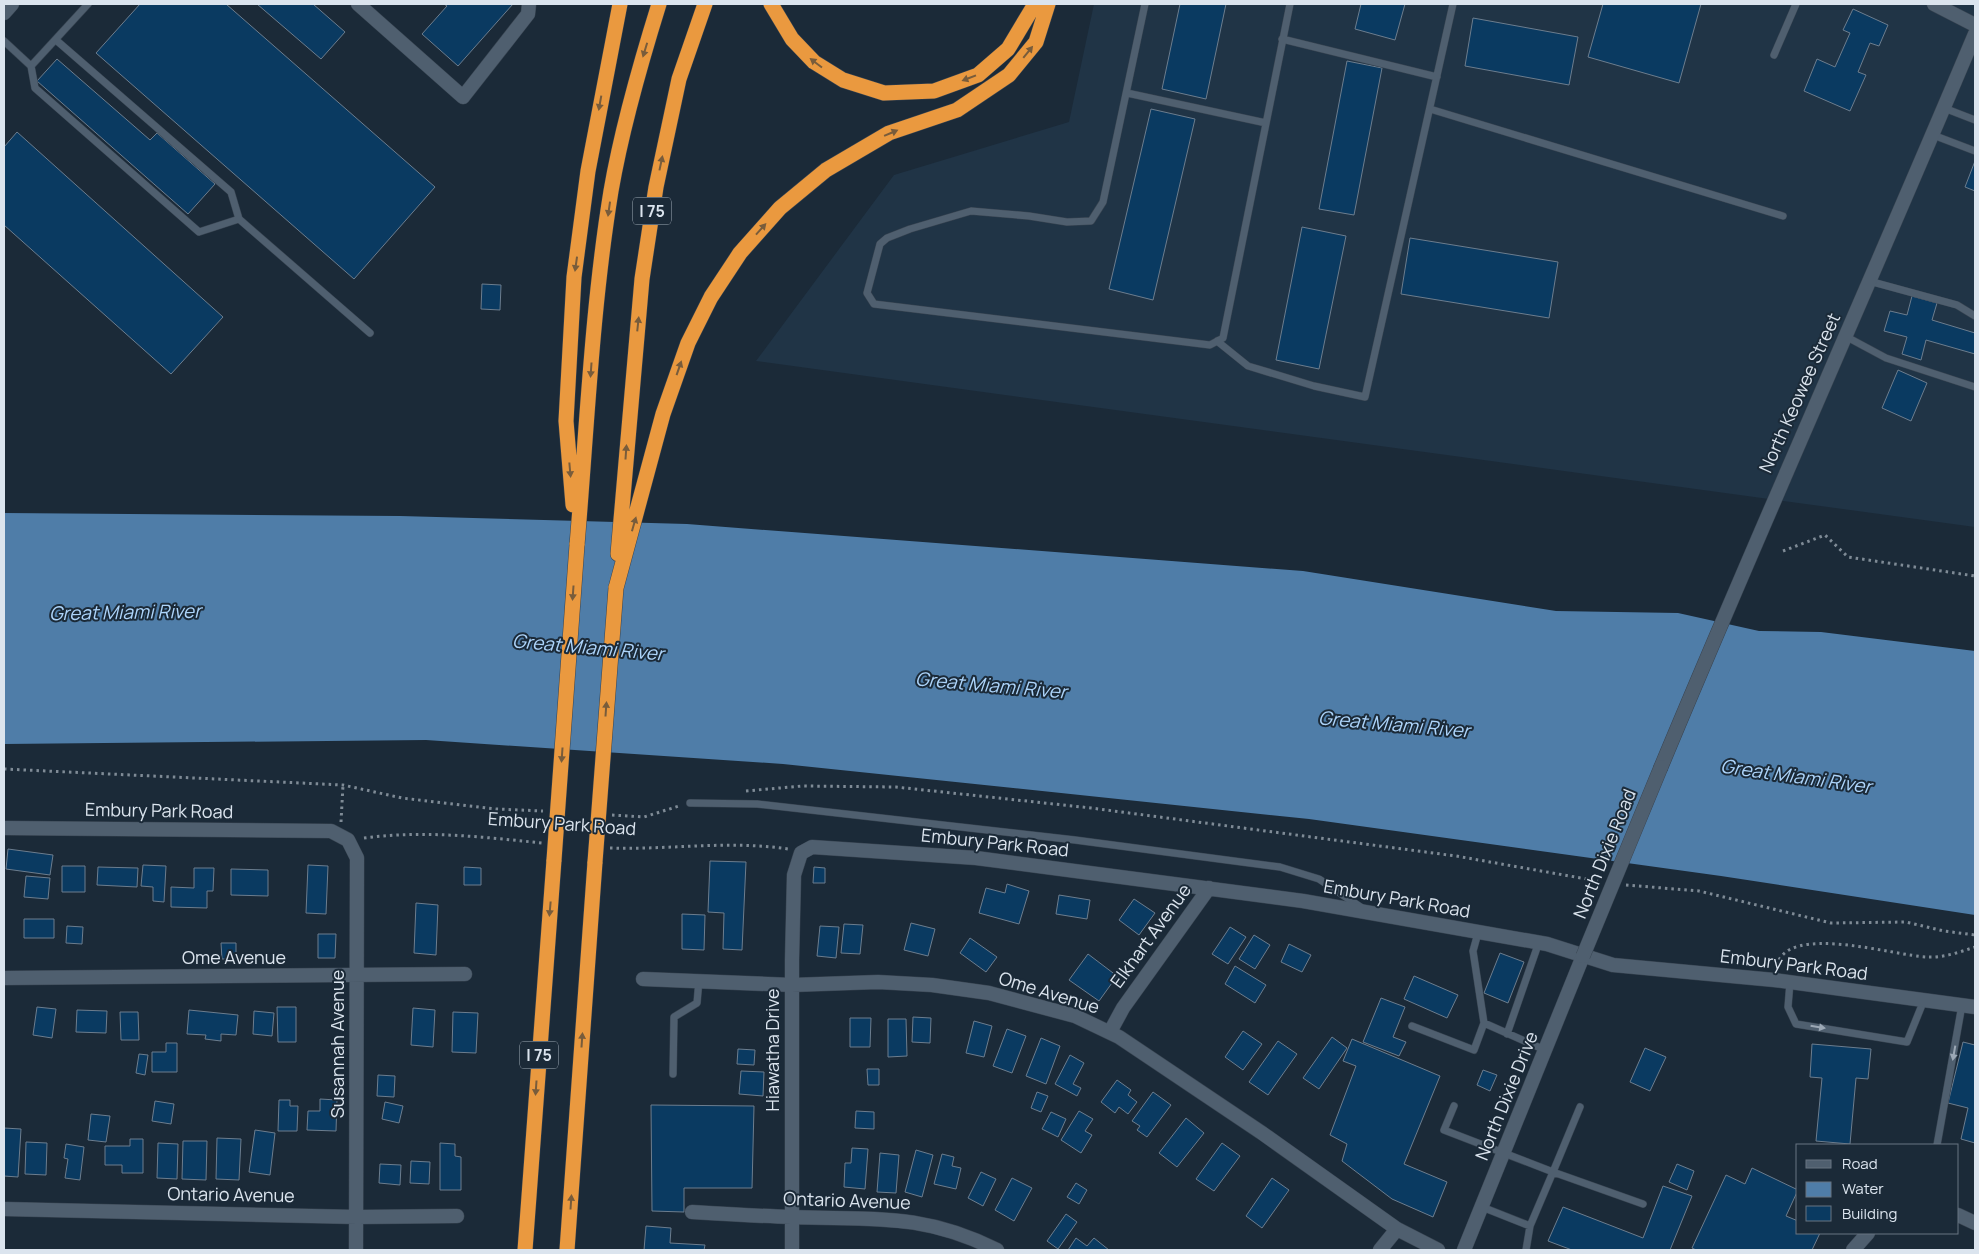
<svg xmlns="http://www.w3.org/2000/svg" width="1979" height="1254" viewBox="0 0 1979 1254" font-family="Manrope,sans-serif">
	<rect width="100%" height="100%" fill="#1b2a38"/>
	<path fill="#203446" d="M1094,4h881v523l-1219,-166 138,-186 175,-53z"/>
	<path fill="#4f7da8" d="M4,513l396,3 287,8 616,47 253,40 122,2 81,18 62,1 154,19v264l-254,-39 -412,-57 -526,-55 -357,-24 -422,4z"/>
	<path fill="#0a3a61" stroke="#6c7d8e" d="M140,4h86l209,183 -81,92 -258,-226z
		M257,4h56l32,28 -24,27z
		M444,4h69l-55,62 -36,-32 25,-28z
		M1180,4h46l-20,95 -44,-10z
		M1361,4h44l-10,36 -40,-11z
		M1603,4h98l-22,79 -91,-26z
		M1853,9l35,16 -9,21 -9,-3 -12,29 8,3 -16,36 -46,-20 13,-32 18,8 15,-34 -7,-3z
		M1473,18l105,19 -9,48 -104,-19z
		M57,59l93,81 7,-7 58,51 -27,30 -151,-133z
		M1347,61l35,7 -28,147 -35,-6z
		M1151,109l44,10 -42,181 -44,-11z
		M17,132l206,185 -52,57 -167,-149v-78z
		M1975,161v30l-10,-4z
		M1302,227l44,9 -27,133 -43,-9z
		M1410,238l148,24 -9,56 -148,-24z
		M482,284l19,1 -1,25 -19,-1z
		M1912,296l25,7 -5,17 43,13v21l-49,-14 -5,20 -19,-6 5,-17 -23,-6 6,-20 17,4z
		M1898,370l29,13 -16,38 -29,-13z
		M8,849l45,6 -3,20 -44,-6z
		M710,861l36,1 -4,88 -19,-1 1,-36 -16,-1z
		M143,865l23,1 -2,36 -11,-1v-14l-12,-1z
		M308,865l20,1 -2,48 -20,-1z
		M62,866h23v26h-23z
		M98,867l40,1 -1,19 -40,-2z
		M464,867l17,1v17h-17z
		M814,867l11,1v15h-12z
		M194,868h20l-1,23h-6v17l-36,-1v-20l23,1z
		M231,869l37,1v26l-37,-1z
		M26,876l24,2 -2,21 -24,-2z
		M1007,884l22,7 -10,33 -40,-11 7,-25 19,5z
		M1059,895l31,5 -3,19 -31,-5z
		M1134,899l21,14 -16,22 -20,-15z
		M416,903l22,2 -2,50 -22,-2z
		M682,914l23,1 -1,35 -22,-1z
		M24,919h30v19h-30z
		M911,923l24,6 -7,27 -24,-6z
		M844,924l19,1 -3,29 -19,-1z
		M67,926l16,1 -1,17 -16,-1z
		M820,926l19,1 -3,31 -19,-2z
		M1230,927l16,10 -18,27 -16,-10z
		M318,934h18l-1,24h-17z
		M1254,935l16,10 -15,24 -16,-10z
		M970,938l27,19 -11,15 -26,-19z
		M221,943h15v16h-14z
		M1289,944l22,11 -9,17 -21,-10z
		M1500,953l24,9 -16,41 -24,-10z
		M1088,954l29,22 -18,25 -30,-21z
		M1235,966l31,19 -11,18 -30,-19z
		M1414,976l44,19 -11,23 -43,-19z
		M1381,998l24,9 -12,30 13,5 -7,14 -36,-14z
		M37,1007l19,2 -4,29 -19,-3z
		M277,1007h19v35h-18z
		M413,1008l22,2 -2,37 -22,-2z
		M77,1010l30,1 -1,22 -30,-1z
		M189,1010l49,5 -2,20 -15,-1v7l-16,-2 1,-4 -19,-1z
		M254,1011l20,2 -2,23 -19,-2z
		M120,1012h18l1,28h-18z
		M453,1012l25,1 -2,40 -24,-1z
		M913,1017l18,1 -1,25 -18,-1z
		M850,1018h21l-1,29h-20z
		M888,1019h18l1,37 -19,1z
		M974,1021l18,5 -8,31 -18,-4z
		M1007,1029l19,7 -14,37 -19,-7z
		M1243,1031l19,13 -19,26 -18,-13z
		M1332,1037l15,11 -28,41 -16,-11z
		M1041,1038l19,8 -14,38 -20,-8z
		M1352,1039l88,37 -36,88 43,18 -14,35 -41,-18 -50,-38 5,-17 -17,-9 26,-69 -13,-5z
		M1278,1041l19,13 -29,41 -19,-13z
		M1963,1042l12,3v98l-14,-4 7,-31 -20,-5z
		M166,1043h11v29h-25v-20h14z
		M1812,1044l59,5 -3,30 -12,-1 -6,66 -34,-3 6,-63 -12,-1z
		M1645,1048l21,9 -16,34 -20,-9z
		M738,1049l17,1 -1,15 -17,-1z
		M139,1054l9,1 -3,20 -9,-2z
		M1070,1055l14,8 -11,21 8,4 -4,8 -22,-12z
		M867,1069h12v16h-11z
		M1483,1070l14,5 -7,16 -13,-6z
		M741,1071l23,1 -1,24 -24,-2z
		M378,1075l17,1 -1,21 -17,-1z
		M1117,1080l14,10 -3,5 9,7 -9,12 -9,-7 -4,6 -14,-11z
		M1037,1092l11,4 -7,16 -10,-4z
		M1153,1092l18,13 -24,32 -10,-7 3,-4 -8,-5z
		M320,1099l17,1 -1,31 -29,-1 1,-19h12z
		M279,1100h11v6h8l-1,25h-19z
		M155,1101l19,3 -3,20 -19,-3z
		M385,1102l18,4 -4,17 -17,-4z
		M651,1105l103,1 -2,82h-68v24l-32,-1z
		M856,1111l18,1v17l-19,-1z
		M1079,1111l14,8 -8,12 7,4 -11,18 -20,-13z
		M1051,1112l15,7 -8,18 -16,-8z
		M91,1114l19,2 -4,26 -18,-2z
		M1186,1118l18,15 -27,34 -18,-14z
		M4,1128l17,1 -3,48 -14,-1z
		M255,1130l20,3 -5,42 -21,-3z
		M217,1138l24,1 -2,41 -23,-1z
		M130,1139h13v34h-21v-8h-17v-19h25z
		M183,1141h24l-1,39 -24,-1z
		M26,1142l21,1 -1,32 -21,-1z
		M158,1143l20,1 -1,35 -20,-1z
		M440,1143l15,1v12l6,1v33h-21z
		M1222,1143l18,13 -26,35 -18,-12z
		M66,1144l18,3 -4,33 -15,-2 3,-19 -4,-1z
		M852,1148l16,1 -3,40 -21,-2 1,-24h6z
		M916,1150l17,5 -11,42 -17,-5z
		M880,1153l19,2 -3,38 -19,-1z
		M942,1154l12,3 -2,9 9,2 -5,21 -22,-5z
		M411,1161l19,1 -1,22 -19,-1z
		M380,1164l21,1 -1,20 -21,-2z
		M1677,1164l17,7 -7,19 -18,-8z
		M1752,1168l46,22 -12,26 12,5v12h22l-8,17h-116l-4,-2 34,-73 19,9z
		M981,1172l15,7 -13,27 -15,-8z
		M1012,1178l20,10 -18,33 -19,-11z
		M1272,1178l17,12 -27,38 -16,-12z
		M1076,1183l11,7 -8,14 -12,-7z
		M1663,1186l29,10 -22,54h-98l-24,-9 15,-34 80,31z
		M1066,1214l11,8 -19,27 -11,-8z
		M646,1226l25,2 -1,15 35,2 -1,5h-60z
		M1076,1238l11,8 7,-8 15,12h-41z"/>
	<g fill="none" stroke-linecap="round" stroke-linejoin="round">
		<g stroke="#384451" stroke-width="8">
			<path id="service" d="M1145,4l-42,198 -12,19 -24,1 -38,-6 -58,-5 -61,18 -23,9 -7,6 -13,49 7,11 336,41 13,-7 67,-334
				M1282,39l155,38
				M4,41l27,25 57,-62
				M1774,55l22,-51
				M31,66l4,22 164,144 40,-13 -8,-27 -175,-152
				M1127,93l139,30
				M1944,108l31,12
				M1430,109l353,107
				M1933,135l42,16
				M239,219l131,114
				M1869,281l88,24 18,11
				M1845,336l41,22 89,29
				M1217,341l31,25 66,20 51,11 88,-393
				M690,803l67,1 318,36 205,27 39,12 43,29
				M1478,933l-5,18 11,72
				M1790,982l-2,25 8,17 111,18 17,-42
				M1412,1026l62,24 10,-27 61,27
				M1507,1034l32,-92
				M673,1074l1,-57 23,-14 2,-23
				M1454,1106l-10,24 109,42 -23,54 -48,-19
				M1580,1107l-27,65 90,32
				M1937,1145l25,-140
				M1526,1250l4,-24"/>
		</g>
		<g stroke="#384451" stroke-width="15">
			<path id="minor" d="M358,4l105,93 65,-83 1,-10
				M4,13l8,-9
				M4,828l327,3 17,9 9,18 -1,392
				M4,978l461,-4
				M643,979l149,6 86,-3 54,3 57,8 86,23 44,21 143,96 135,96 41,21
				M1110,1032l13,-24 86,-120
				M4,1209l353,8 100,-1
				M692,1212c33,2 66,4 99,5 80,3 130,-5 206,33
				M1958,1215l17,8
				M792,1250v-290l2,-85 7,-22 11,-6 164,11 327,43 244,43 66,21 161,15 201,27
				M1380,1250l17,-21
				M1853,1250l15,-17"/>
		</g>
		<g stroke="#384451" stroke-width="15">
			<path id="secondary" d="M1934,4l41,21
				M1661,767c102,-245 211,-488 314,-733
				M1464,1250l119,-294"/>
		</g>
		<g stroke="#384451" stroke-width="16">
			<path id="motorway" d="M771,4l21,35 22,23 29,18 41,13 50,-2 44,-16 30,-26 27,-45
				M573,505l-7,-84 8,-144 14,-106 32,-167
				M577,545c10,-118 15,-238 34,-354 11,-64 29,-126 48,-187
				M618,554l24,-275 14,-92 23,-108 26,-75
				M616,588l47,-174 25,-71 23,-46 29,-44 40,-45 46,-38 63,-37 68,-23 52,-35 27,-33 12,-38
				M525,1250l29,-390
				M567,1250l28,-388"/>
		</g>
		<path stroke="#7f8b96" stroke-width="3" stroke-dasharray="2.5 4" stroke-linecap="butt" d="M1783,551l42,-16 23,22 127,19
			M4,769l339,16 59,13 94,11 47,2
			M746,791l56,-5 94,1 195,21 365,48 142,25
			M612,815l32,2 35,-11
			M341,822l2,-37
			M364,838c59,-8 119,-1 178,5
			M610,848c60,2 118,-8 178,1
			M1626,885l73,6 132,32 75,-1 38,9 31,4
			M1777,966c9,-44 118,-10 150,-9 16,1 33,-5 48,-10"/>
		<use href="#service" stroke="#4f5f6f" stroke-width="7"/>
		<use href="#minor" stroke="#4f5f6f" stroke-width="14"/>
		<use href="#secondary" stroke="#4f5f6f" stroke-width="14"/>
		<use href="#motorway" stroke="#ea993f" stroke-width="15"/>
		<g stroke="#384451" stroke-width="15" stroke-linecap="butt">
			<path id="secondary-bridge" d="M1583,956l78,-189"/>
		</g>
		<g stroke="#384451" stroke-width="16" stroke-linecap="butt">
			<path id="motorway-bridge" d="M554,860l23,-315
				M595,862l21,-274"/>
		</g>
		<use href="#secondary-bridge" stroke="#4f5f6f" stroke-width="14"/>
		<use href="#motorway-bridge" stroke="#ea993f" stroke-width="15"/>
	</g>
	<defs><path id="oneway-solid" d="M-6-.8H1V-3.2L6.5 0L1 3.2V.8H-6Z" transform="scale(1.25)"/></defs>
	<g fill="#785c3b">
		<use href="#oneway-solid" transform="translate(645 50) rotate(107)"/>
		<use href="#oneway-solid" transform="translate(1028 52) rotate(-51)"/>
		<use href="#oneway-solid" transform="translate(816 63) rotate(-143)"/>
		<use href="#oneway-solid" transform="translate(969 78) rotate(159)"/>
		<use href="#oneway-solid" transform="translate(600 103) rotate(100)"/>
		<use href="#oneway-solid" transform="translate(891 133) rotate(-23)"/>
		<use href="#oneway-solid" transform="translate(661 163) rotate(-78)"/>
		<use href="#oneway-solid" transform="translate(609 209) rotate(98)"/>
		<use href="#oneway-solid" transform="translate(761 229) rotate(-48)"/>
		<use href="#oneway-solid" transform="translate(576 264) rotate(98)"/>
		<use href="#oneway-solid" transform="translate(638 324) rotate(-84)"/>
		<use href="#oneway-solid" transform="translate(679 368) rotate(-71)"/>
		<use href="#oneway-solid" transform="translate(591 370) rotate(94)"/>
		<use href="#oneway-solid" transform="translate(626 452) rotate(-86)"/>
		<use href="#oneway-solid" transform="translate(570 470) rotate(85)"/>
		<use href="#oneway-solid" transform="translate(634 524) rotate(-74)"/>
		<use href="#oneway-solid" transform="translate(573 593) rotate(94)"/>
		<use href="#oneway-solid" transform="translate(606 709) rotate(-86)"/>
		<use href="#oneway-solid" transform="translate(562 755) rotate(94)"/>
		<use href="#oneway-solid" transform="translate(550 909) rotate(95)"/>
		<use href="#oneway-solid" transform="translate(582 1040) rotate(-86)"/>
		<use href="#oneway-solid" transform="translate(536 1088) rotate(94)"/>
		<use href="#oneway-solid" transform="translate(571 1202) rotate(-86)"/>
	</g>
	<g fill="#9ca8b5">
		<use href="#oneway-solid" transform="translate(1818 1027) rotate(9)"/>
		<use href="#oneway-solid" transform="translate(1954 1053) rotate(100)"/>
	</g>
	<g text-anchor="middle" stroke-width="4" stroke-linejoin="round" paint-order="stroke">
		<g fill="#1b2a38" stroke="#a1acb7" stroke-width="1">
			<rect x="633" y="197.5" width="38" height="27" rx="4"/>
			<rect x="520" y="1041.5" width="38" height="27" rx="4"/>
		</g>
		<g font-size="16" font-weight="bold" fill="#dbe4ee">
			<text x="652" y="217">I 75</text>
			<text x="539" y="1061">I 75</text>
		</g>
		<g font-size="18" fill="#dbe4ee" stroke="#1b2a38">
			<text transform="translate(1800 393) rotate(-66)" y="6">North Keowee Street</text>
			<text transform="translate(159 811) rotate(1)" y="6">Embury Park Road</text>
			<text transform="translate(562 824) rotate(4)" y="6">Embury Park Road</text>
			<text transform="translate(995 843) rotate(6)" y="6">Embury Park Road</text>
			<text transform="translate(1605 854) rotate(-68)" y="6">North Dixie Road</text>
			<text transform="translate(1397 899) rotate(10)" y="6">Embury Park Road</text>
			<text transform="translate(1151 936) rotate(-54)" y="6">Elkhart Avenue</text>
			<text x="234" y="964">Ome Avenue</text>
			<text transform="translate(1794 965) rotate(7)" y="6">Embury Park Road</text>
			<text transform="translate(1049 993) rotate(17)" y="6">Ome Avenue</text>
			<text transform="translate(338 1044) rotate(-90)" y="6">Susannah Avenue</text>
			<text transform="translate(773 1050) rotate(-90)" y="6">Hiawatha Drive</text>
			<text transform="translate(1507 1096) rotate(-68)" y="6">North Dixie Drive</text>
			<text transform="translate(231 1195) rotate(1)" y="6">Ontario Avenue</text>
			<text transform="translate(847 1201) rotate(2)" y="6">Ontario Avenue</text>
		</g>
		<g font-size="19" font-style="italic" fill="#add4fa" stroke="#1b2a38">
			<text transform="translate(125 612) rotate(-1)" y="7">Great Miami River</text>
			<text transform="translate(588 647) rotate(5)" y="7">Great Miami River</text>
			<text transform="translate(991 685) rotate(5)" y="7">Great Miami River</text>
			<text transform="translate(1394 724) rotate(5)" y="7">Great Miami River</text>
			<text transform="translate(1796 776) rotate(8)" y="7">Great Miami River</text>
		</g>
	</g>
	<rect width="1979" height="1254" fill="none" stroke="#dbe4ee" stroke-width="10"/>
	<rect x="1796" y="1144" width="162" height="90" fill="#1b2a38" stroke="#687481"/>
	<rect x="1806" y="1160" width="25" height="8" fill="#4f5f6f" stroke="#687481"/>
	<text x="1842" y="1169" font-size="15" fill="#dbe4ee">Road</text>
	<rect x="1806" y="1182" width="25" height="15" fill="#4f7da8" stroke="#687481"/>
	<text x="1842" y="1194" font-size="15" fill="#dbe4ee">Water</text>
	<rect x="1806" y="1206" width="25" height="15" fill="#0a3a61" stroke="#687481"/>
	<text x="1842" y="1219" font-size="15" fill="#dbe4ee">Building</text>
</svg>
